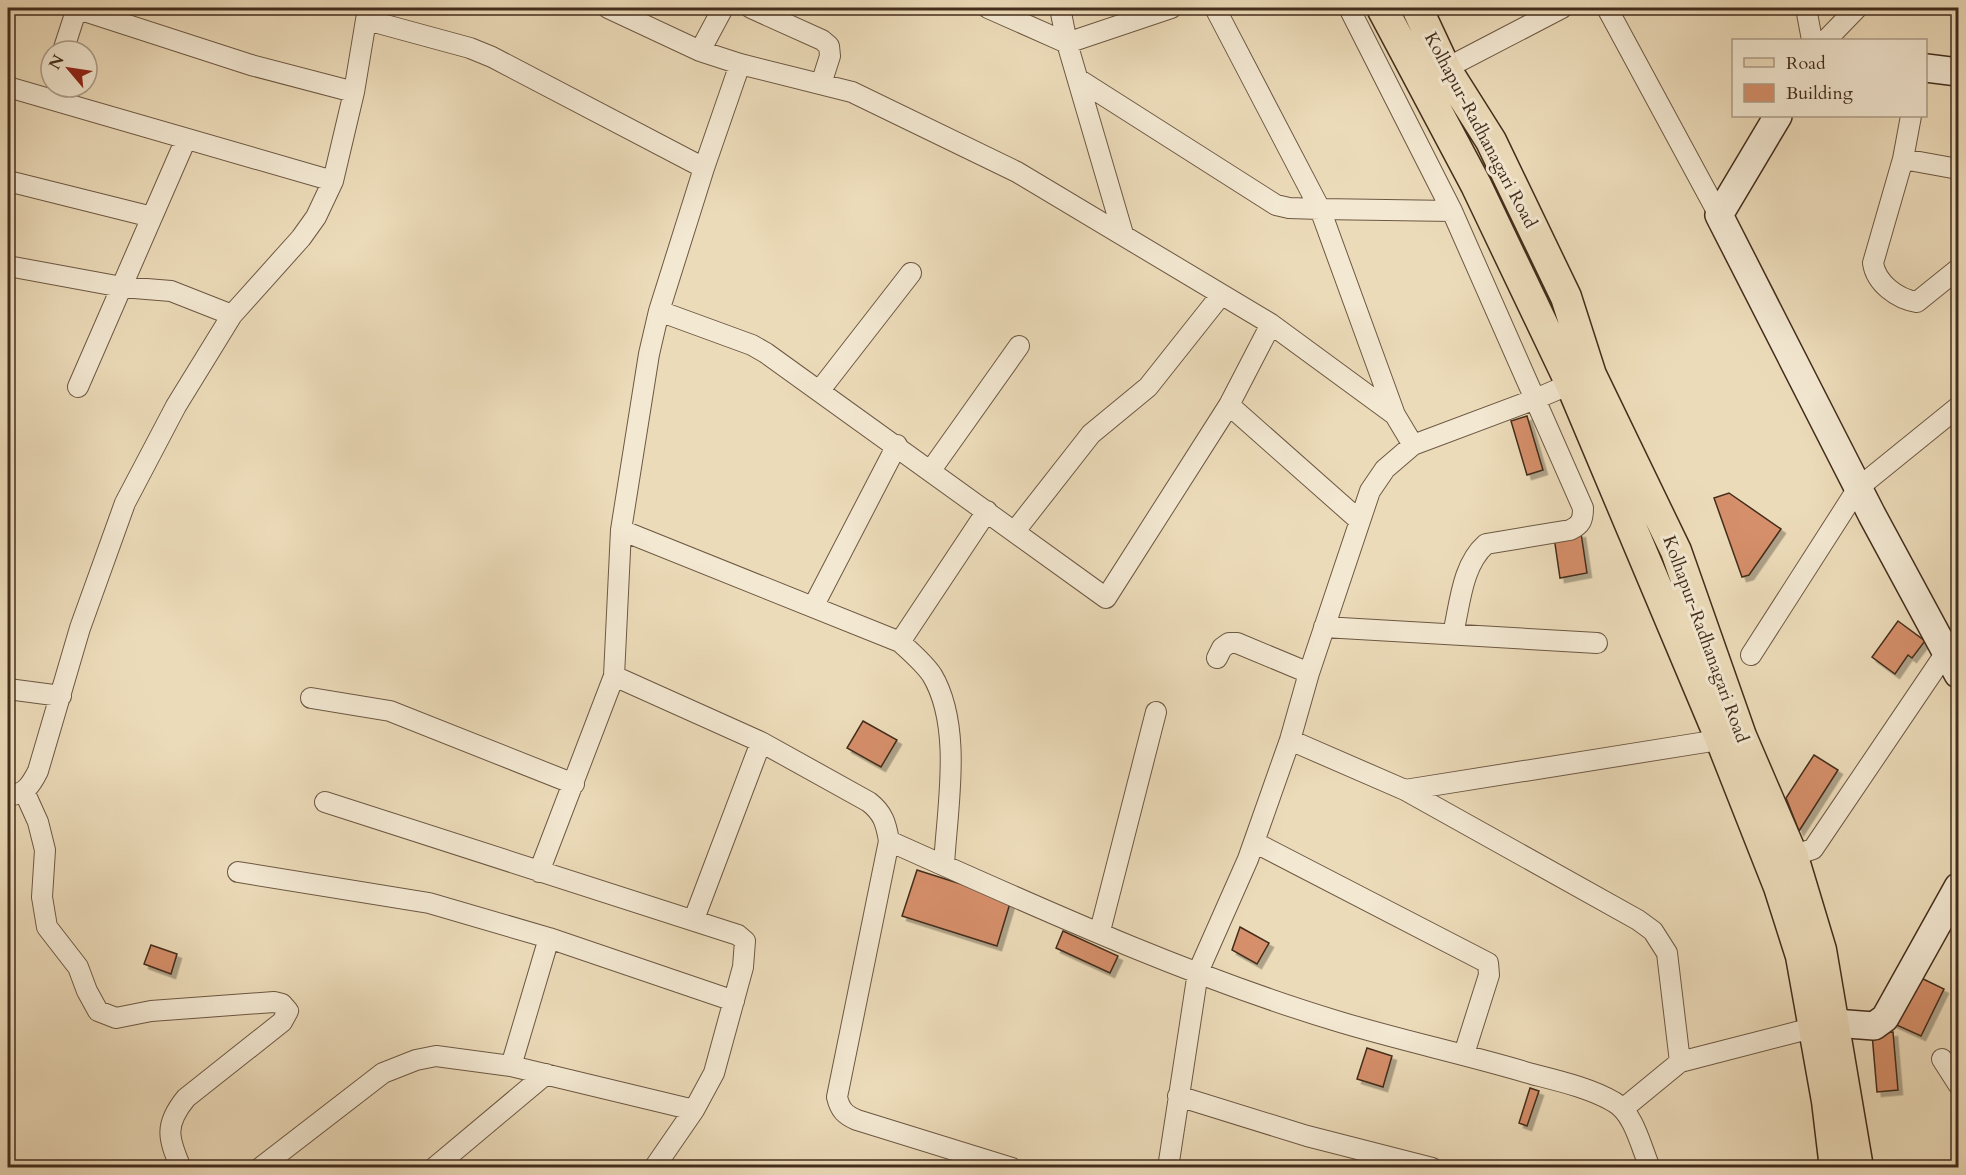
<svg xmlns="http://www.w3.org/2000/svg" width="1966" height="1175" viewBox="0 0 1966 1175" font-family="Cardo,serif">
	<defs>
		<filter id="shadow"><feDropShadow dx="4.5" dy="4.5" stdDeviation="0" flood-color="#0004"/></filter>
	</defs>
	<rect width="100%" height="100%" fill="#ecdbb9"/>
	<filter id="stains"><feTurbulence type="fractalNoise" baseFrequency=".00333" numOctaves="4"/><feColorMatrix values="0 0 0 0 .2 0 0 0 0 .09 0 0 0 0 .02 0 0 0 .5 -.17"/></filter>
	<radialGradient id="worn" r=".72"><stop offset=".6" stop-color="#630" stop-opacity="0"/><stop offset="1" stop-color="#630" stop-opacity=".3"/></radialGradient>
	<path fill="#d58f6a" stroke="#432d1c" stroke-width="1.5" filter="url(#shadow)" d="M1527,416l16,54 -16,5 -16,-54z
		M1729,493l52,36 -32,46 -7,2 -28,-79z
		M1581,533l6,40 -27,5 -6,-41z
		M1898,621l27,20 -13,17 -4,-3 -13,19 -23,-17z
		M863,721l34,19 -16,27 -34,-19z
		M1814,755l24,15 -39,61 -13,-33z
		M917,870l94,30 -14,46 -95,-30z
		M1240,927l29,16 -12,21 -25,-14z
		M1063,931l55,25 -8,17 -54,-25z
		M151,945l26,9 -6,20 -27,-10z
		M1915,975l29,14 -23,47 -29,-13z
		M1893,1032l5,58 -21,2 -5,-58z
		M1367,1048l25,8 -9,31 -26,-8z
		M1530,1088l9,3 -12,35 -8,-3z"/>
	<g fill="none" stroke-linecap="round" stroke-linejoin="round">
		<g stroke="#6d5843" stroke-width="22">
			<path id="street" d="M75,8l176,57 103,27
				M608,8l92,43 40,13 112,28 165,80 254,152 124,91 18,30
				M751,8l71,32 7,6 1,10 -9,28
				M988,8l79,35 104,-35
				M1060,8l7,35 56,191
				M1215,8l105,201 75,206
				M1349,8l103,203 131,297c0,12 -2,17 -13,22l-84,14c-24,21 -26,60 -33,90
				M1607,8l112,207
				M1806,8l6,32
				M367,20l103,28 22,9 212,111 36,-104
				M1826,40l31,-32
				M63,51l14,-43
				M700,51l23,-43
				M1437,73l125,-65
				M1078,79l198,126 13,3 31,1 132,2
				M8,87l325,94
				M1911,116l-8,43 -30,104c3,20 24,36 44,39l41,-33
				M1903,159l55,10
				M8,181l144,36
				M8,266l114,21 49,4 61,24
				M659,311l93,34 14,8 340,245 123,-193 42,-81
				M78,387l108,-248
				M820,390l91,-117
				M1229,405l131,116
				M931,470l88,-124
				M621,530l279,112c11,10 24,21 32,33 31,52 15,133 12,190
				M1015,531l76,-97 57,-47 73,-92
				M813,607l84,-162
				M1324,627l273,16
				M900,642l87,-131
				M1751,655l107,-167 100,-81
				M1217,658l5,-10 7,-5h8l72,30
				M614,676l147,66 108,60c14,11 17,21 20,39l-52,256c3,13 8,18 20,23l155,48
				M8,689l53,7
				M311,698l79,13 184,73
				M1290,740l115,50 233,130 15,11 14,22 13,109
				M1405,790l326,-52
				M24,791l14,31 7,28 -3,47 5,30 31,40 9,24 11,20 18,7 35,-7 123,-9 8,2 6,7 -6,11 -96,76c-22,27 -18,40 -5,70
				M8,795c16,1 23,-10 30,-24l42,-143 45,-125 51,-97 56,-91 69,-77 15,-21 17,-36 21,-89 14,-84
				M325,802l413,133 7,6 -2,26 -29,106 -20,37
				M889,841c146,65 298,135 451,181 63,19 129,33 192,52 27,7 58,14 82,28 20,11 27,45 36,66
				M1254,842l234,121 1,12 -25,79
				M1783,859l30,-10 134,-198 11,-9
				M238,872l191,31 120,35 185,63
				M539,872l75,-196 7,-146 28,-176 10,-43 45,-143
				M694,919l67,-177
				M1100,931l56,-219
				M1942,1059l16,25
				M511,1066l38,-128
				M1178,1096l129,40 125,32
				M1624,1108l56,-46 132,-34
				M260,1168l123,-95 33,-13 20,-4 75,10 183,44 -40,58
				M434,1168l112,-94
				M1168,1168l30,-196 50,-113 42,-119 19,-67 61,-182 15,-22 28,-24 120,-45 49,-21"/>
		</g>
		<g stroke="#432d1c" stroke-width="30">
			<path id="secondary" d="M1926,68l32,4
				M1778,116l-59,99 153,300 86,159
				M1834,1023l40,3 11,-8 73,-131"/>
		</g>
		<g stroke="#432d1c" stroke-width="33">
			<path id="primary" d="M1382,8l94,177 95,199 150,356 58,147 22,69 26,145 8,67
				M1417,8l28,60 46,73 75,156 25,78 85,176 65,185 52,121 28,93 37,218"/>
		</g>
		<use href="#street" stroke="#f3e8d2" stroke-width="20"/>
		<use href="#secondary" stroke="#f3e8d2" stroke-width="27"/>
		<use href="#primary" stroke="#ecdbb9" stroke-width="30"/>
	</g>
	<g text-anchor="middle" stroke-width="6" stroke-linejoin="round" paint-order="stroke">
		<g font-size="18" fill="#432d1c" stroke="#f3e8d2">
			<text transform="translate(1481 130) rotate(62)" y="6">Kolhapur-Radhanagari Road</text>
			<text transform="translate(1706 639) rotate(70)" y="6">Kolhapur-Radhanagari Road</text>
		</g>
	</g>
	<rect width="1966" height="1175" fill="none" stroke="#ecdbb9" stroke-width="30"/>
	<rect x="9" y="9" width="1948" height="1157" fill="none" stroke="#432d1c" stroke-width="3"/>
	<rect x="15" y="15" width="1936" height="1145" fill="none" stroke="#432d1c" stroke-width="1.5"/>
	<rect x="1732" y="39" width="195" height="78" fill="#f3e8d2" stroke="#ad9d89" stroke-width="1.5"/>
	<rect x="1744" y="58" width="30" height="9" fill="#ecdbb9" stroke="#ad9d89" stroke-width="1.5"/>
	<text x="1786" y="69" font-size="18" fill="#432d1c">Road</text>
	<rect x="1744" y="84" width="30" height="18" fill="#d58f6a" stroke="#ad9d89" stroke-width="1.5"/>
	<text x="1786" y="99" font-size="18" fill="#432d1c">Building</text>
	<g transform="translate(69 69) rotate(299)"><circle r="28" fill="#f3e8d2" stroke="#ad9d89" stroke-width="1.5"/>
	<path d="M0-4.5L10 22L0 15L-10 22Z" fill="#8f2418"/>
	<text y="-9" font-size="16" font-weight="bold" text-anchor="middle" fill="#432d1c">N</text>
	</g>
	<rect width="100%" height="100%" filter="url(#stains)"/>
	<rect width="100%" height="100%" fill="url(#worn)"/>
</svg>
